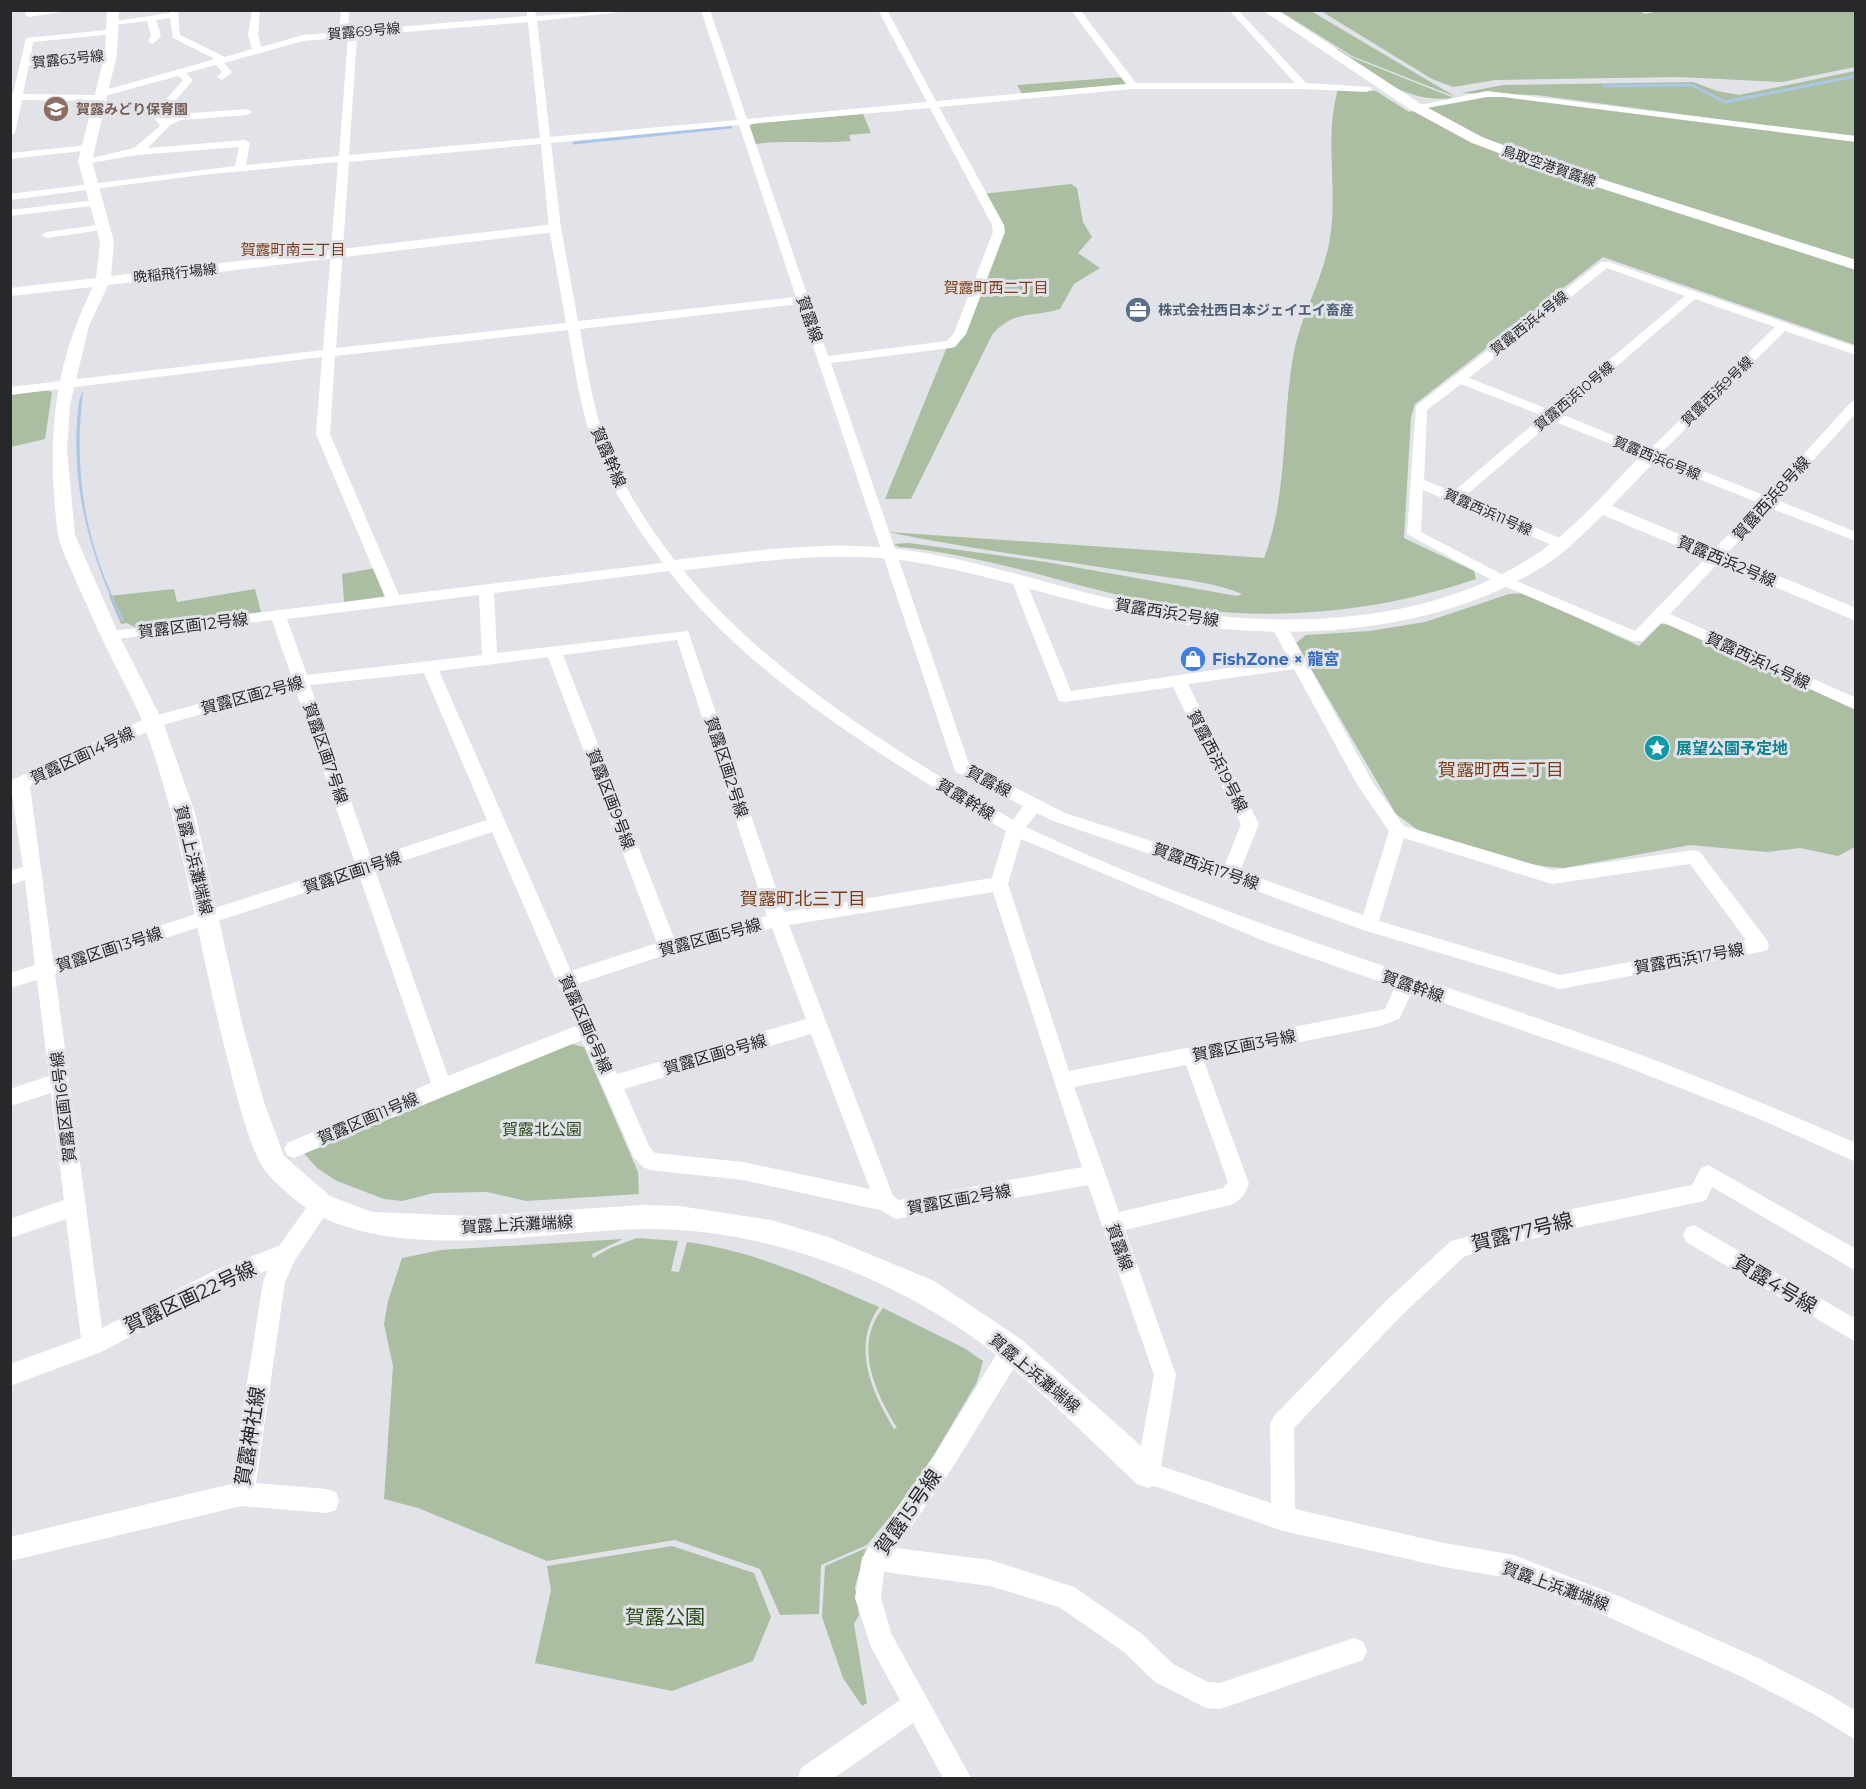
<svg xmlns="http://www.w3.org/2000/svg" width="1866" height="1789" viewBox="0 0 1866 1789" font-family="Montserrat,'Noto Sans JP',sans-serif">
	<rect width="100%" height="100%" fill="#e1e3e9"/>
	<path fill="#abbea2" d="M1280,11h31l145,86 -104,-41z
		M1639,11l6,3 17,-4 193,1v56l-73,15 -103,-5 -184,3 -42,7 -21,-8 -111,-68z
		M1338,49l13,8 103,41c-48,6 -81,-23 -119,-48z
		M1855,71v66l-319,-42 -75,-2 42,-8 190,-3 24,9 22,4z
		M1124,77l3,7 -4,1 -100,11 -6,-11z
		M1338,89l38,2 33,21 64,-15 24,-2 358,46v204l-252,-88 -188,147 -4,13 -7,121 70,33 2,8c-112,38 -234,46 -350,18 -76,-18 -149,-43 -227,-50l-5,-3 15,-1 137,19 191,34 5,-2c-33,-14 -75,-16 -111,-22 -81,-13 -163,-23 -243,-40l376,26c25,-66 17,-138 30,-207 8,-38 30,-74 36,-113 8,-49 -6,-100 8,-149z
		M863,114l8,19 -22,2 2,6c-32,3 -63,-1 -96,3l-6,-18 6,-3z
		M1071,184l6,4 6,34 9,15 -14,16 22,15 -26,16 -14,25c-28,9 -46,0 -68,26l-81,164h-26l62,-152 8,-3 45,-108 -18,-42z
		M42,389l10,3 -7,47 -34,8 -1,-52z
		M376,568l12,28 -44,6 -2,-28z
		M174,589l3,13 78,-13 6,23 -123,17 -11,-6 -6,1 -12,-28z
		M1524,593l115,53 22,-22 14,1 180,84v138l-17,9 -38,-8 -33,4 -77,-7 -126,23c-49,-2 -99,-24 -146,-38l-22,-16 -100,-171 10,-8 64,-4 55,-9 84,-28z
		M571,1044l13,3 54,125 1,22 -113,7 -39,-9 -53,1 -32,8 -18,-2 -47,-18 -20,-13 -17,-19z
		M637,1238l41,3 -7,30 8,1 8,-30c71,10 127,37 192,65 -28,40 -7,85 15,122l3,-1c-22,-36 -44,-83 -14,-120l81,40 19,13 -6,21 -59,100 -51,63 -46,20 -2,49 -39,1 -20,-46 -85,-29 -128,21 -129,-53 -34,-9 9,-133 -9,-42 4,-23 14,-43 39,-8 182,-11 -31,15 1,4 17,-10z
		M672,1546l82,27 17,44 -18,44 -81,30 -137,-28 16,-73 -4,-24z
		M866,1548l-11,39 4,28 -5,9 13,79 -5,3 -19,-28 -21,-61 3,-51z"/>
	<path fill="#abc7e7" d="M83,391c-10,84 2,154 41,229l-3,1c-29,-63 -49,-128 -44,-199 1,-10 1,-24 6,-31z"/>
	<g fill="none" stroke-linecap="round" stroke-linejoin="round">
		<path stroke="#abc7e7" stroke-width="3" d="M1604,86l87,-1 34,17 131,-26
			M574,143l157,-16"/>
		<path fill="#fff" fill-rule="evenodd" d="M27,10h47l-45,7 -4,-3z
			M170,10h8l2,25 45,22 27,-8 -4,-14 4,-25h8l-2,25 3,12 42,-12 36,-3 2,-22h8l-1,21 179,-15v-6h8l1,6 102,-6 -101,11 13,116 187,-17 -36,-110h9l37,109 180,-17 -49,-92h9l49,91 190,-17 -55,-74h9l56,73h159l-66,-73h9l68,73 64,4 2,2 -5,3 -64,-3h-170l-194,18 65,118 1,7 -39,102 -11,13 -4,1 -120,15 138,401 96,49 160,52 16,-41 -68,-137 -108,15 -6,-1 -48,-122 7,-5 7,5 46,112 218,-32 -18,-33 8,-5 8,5 86,157 31,43 148,44 142,-20 6,2 67,88 2,5 -2,5 -7,2 -200,37 -197,-59 -139,-51 -171,-58 -16,-8 -11,14c196,93 404,151 607,225 75,28 149,59 223,91v19l-94,-42 -143,-56 -207,-72 -13,27 -18,7 -177,35 45,123c-4,10 -9,18 -19,21l-105,25 51,145 -15,91 110,37 -1,-79 4,-8 112,-115 65,-60 116,-31 125,-25 9,-17 7,-3 148,84v22l-144,-84 -6,13 -7,2 -132,28 -102,26 -63,59 -108,113 1,81 144,33 75,13 107,42 137,61 72,37 26,16v29l-44,-27 -72,-37 -134,-60 -92,-37 -75,-13 -156,-35 -143,-50 -4,-8 18,-98 -66,-190 -192,34 -16,-9 -137,-30 -93,-10 -7,-3 -9,-9 -52,-118 -281,115 -7,3 -7,-3 -3,-6 3,-6 144,-60 -72,-208 -304,99 47,354 114,-58 63,-24 35,-49 7,-2 7,2 4,7 -4,7 -33,49 -10,22 -29,201 71,6 9,3 3,9 -3,9 -9,3 -85,-7 -232,55v-24l221,-53 32,-202 5,-12 -36,14 -131,68 -91,34v-22l71,-26 -15,-119 -56,19v-19l54,-19 -13,-107 -41,13v-17l39,-13 -12,-96 -27,8v-15l25,-8 -10,-85 -15,5v-14l13,-4 -13,-86 137,-63 145,-40 -20,-58 -163,20 -8,-5 3,-3 281,-35 -69,-163 6,-77 -312,38v-8l313,-37 15,-188 -137,13 -191,25v-6l225,-28 4,-19 -102,8 -52,9 -5,-3 54,-13 26,-22 -7,-11 30,-35 -5,-4 -74,20 -1,4 -3,1 -78,-1 -7,33 -5,3v-42h3l13,-56 91,-9v4l-3,1 -81,8 -3,18 81,-9 5,3 -5,3 -82,8 -6,29 74,1 1,-3 114,-32 1,-2 -40,-20 -3,-20 -14,2 5,16 -8,8 -5,-3 3,-5 -4,-15 -34,4 -4,-3 61,-9zM528,22l12,116 -191,17 8,-119zM348,37l-9,119 -93,9 4,-22 -5,-3 -97,8 22,-23 11,-5 66,-5 5,-3 -5,-3 -68,5 -13,5 -3,-4 30,-35 -7,-7 30,-8 6,7 -5,5 5,3 10,-8 -8,-9 79,-22zM930,108l62,117 1,7 -39,101 -7,8 -119,15 -79,-232zM739,125l57,172 -218,24 -17,-93 -10,-85zM541,144l8,84 17,95 -230,25 13,-186zM799,304l155,464 2,4 67,34 -10,14c-153,-90 -319,-190 -398,-355 -20,-43 -27,-91 -35,-136zM568,330c8,45 14,92 34,135 16,34 38,67 61,98l-264,32 -69,-161 5,-78zM669,571c80,107 223,192 337,260l-14,47 -208,34 -96,-281 -191,22 -3,-60zM479,595l3,60 -175,20 -20,-56zM677,640l90,276 -93,22 -111,-283zM548,657l109,286 -86,28 -132,-300zM1294,669l64,117 31,45 -26,84 -123,-44 19,-47 -71,-140zM424,673l63,147 -116,38 -61,-173zM295,688l60,175 -302,97 -23,-174 129,-60zM492,832l84,194 -128,50 -73,-206zM1404,838l148,46 138,-20 56,76 -186,35 -181,-54zM1021,839l248,104 126,44 -10,22 -5,1 -311,61 -61,-187zM993,892l89,275 -183,33 -6,-4 -104,-271zM772,928l34,91 -189,55 -40,-90 91,-30zM811,1034l59,155 -127,-27 -88,-9 -6,-7 -25,-57zM1186,1065l42,117 -5,6 -104,24 -45,-125z
			M1487,91l369,45v6l-353,-45h-16l-71,13 -5,-3z
			M88,145l4,1v4l-82,9v-6z
			M96,200l4,1v4l-90,11v-6z
			M104,224l4,1v4l-61,9 -6,-3 6,-3z
			M1601,262h8l247,85v8l-71,-24 -125,123 106,42 85,-94 5,-1v12l-79,87 79,32v9l-86,-33 -100,106 186,84v12l-194,-88 -20,19h-10l-135,-58 -90,-49 9,-128zM1607,268l78,28 -135,114 -81,-32zM1695,299l80,28 -126,123 -88,-36zM1461,384l82,32 -90,76 -29,-12 3,-70zM1553,421l206,82 -124,128 -128,-54 -86,-45 2,-42 131,56h10l2,-3 -2,-3 -100,-43z
			M1694,1225l162,94v23l-170,-100 -3,-7 3,-7z
			M1012,1339l8,3 3,8 -3,8 -69,112 -55,78 94,12 84,27 68,47 31,30 35,18 12,1 134,-45 9,4 4,9 -4,9 -143,49 -14,-1 -51,-26 -31,-30 -65,-45 -69,-21 -106,-14 -3,26 10,35 80,145h-28l-30,-55 -79,55h-36l3,-10 99,-68 -29,-53 -16,-49 7,-40 73,-104 69,-112z"/>
		<path fill="#fff" fill-rule="evenodd" d="M107,10h12l-2,44 -25,107 22,81 -3,34 444,-52 7,4 -7,4 -447,53 -19,41 -19,79 -3,45 8,85 44,100 44,87 32,91 48,214 21,75 20,54 46,40 42,16 103,4 168,-11 36,1 92,14 57,17 106,44 88,59 137,122 4,11 -4,11 -11,4 -11,-4c-44,-41 -87,-85 -133,-123 -96,-79 -235,-134 -361,-132 -98,2 -240,33 -329,-16 -13,-7 -42,-32 -50,-44 -15,-22 -29,-80 -36,-108 -29,-111 -44,-225 -83,-333 -9,-24 -22,-46 -33,-69 -13,-25 -24,-52 -36,-78 -7,-17 -17,-35 -19,-53 -10,-88 -4,-162 36,-241l-83,9v-8l86,-10 4,-36 -22,-81 27,-107z
			M1651,450l8,5 -2,4 -45,47 244,102v13l-253,-106c-19,18 -37,37 -59,51 -118,74 -278,78 -411,49 -81,-17 -160,-47 -242,-56 -73,-7 -146,4 -218,13l-9,-6 9,-6c72,-8 145,-19 217,-12 75,8 146,33 218,50 137,31 301,37 424,-41 44,-28 77,-69 113,-106z"/>
		<path fill="#fff" fill-rule="evenodd" d="M1262,10h15l144,94 61,33 72,27 302,96v10l-312,-100 -72,-27 -61,-33z"/>
	</g>
	<defs>
		<g id="school-disc" transform="scale(1.35)"><circle r="9.5" fill="#8d6e63" stroke="#e1e3e9"/><path d="M0-5L7-2L0 1L-7-2ZM-4 1L0 2.5L4 1V4Q0 6-4 4Z" fill="#fff"/></g>
		<g id="office-disc" transform="scale(1.35)"><circle r="9.5" fill="#5c6f8a" stroke="#e1e3e9"/><path d="M-6-3h4V-5.5h4V-3h4V5H-6ZM-1-4.5V-3h2v-1.5ZM-6 0V1H6V0Z" fill="#fff"/></g>
		<g id="shop-disc" transform="scale(1.35)"><circle r="9.5" fill="#3f7fe0" stroke="#e1e3e9"/><path d="M-5-2.5h2.3a2.7 3.5 0 0 1 5.4 0H5L5.5 6h-11ZM-1.5-2.5h3a1.5 2.3 0 0 0-3 0Z" fill="#fff"/></g>
		<g id="sight-disc" transform="scale(1.35)"><circle r="9.5" fill="#0f9aa8" stroke="#e1e3e9"/><path d="M0-6L1.8-2.2L6-1.7L2.9 1.2L3.7 5.4L0 3.3L-3.7 5.4L-2.9 1.2L-6-1.7L-1.8-2.2Z" fill="#fff"/></g>
	</defs>
	<g fill-rule="evenodd">
		<use href="#school-disc" x="56" y="109"/>
		<use href="#office-disc" x="1138" y="310"/>
		<use href="#shop-disc" x="1193" y="659"/>
		<use href="#sight-disc" x="1657" y="748"/>
	</g>
	<g text-anchor="middle" stroke-width="6" stroke-linejoin="round" paint-order="stroke">
		<g font-size="14" fill="#27282a" stroke="#e1e3e9">
			<text transform="translate(364 31) rotate(-5)" y="5">賀露69号線</text>
			<text transform="translate(68 59) rotate(-6)" y="5">賀露63号線</text>
			<text transform="translate(1549 166) rotate(19)" y="5">鳥取空港賀露線</text>
			<text transform="translate(175 273) rotate(-6)" y="5">晩稲飛行場線</text>
			<text transform="translate(1529 323) rotate(-38)" y="5">賀露西浜4号線</text>
			<text transform="translate(1717 391) rotate(-44)" y="5">賀露西浜9号線</text>
			<text transform="translate(1574 396) rotate(-40)" y="5">賀露西浜10号線</text>
			<text transform="translate(1657 458) rotate(22)" y="5">賀露西浜6号線</text>
			<text transform="translate(1488 512) rotate(24)" y="5">賀露西浜11号線</text>
		</g>
		<g font-size="14" font-weight="bold" fill="#785e54" stroke="#e1e3e9" text-anchor="start">
			<text x="76" y="114">賀露みどり保育園</text>
		</g>
		<g font-size="14" font-weight="bold" fill="#4e5e75" stroke="#e1e3e9" text-anchor="start">
			<text x="1158" y="315">株式会社西日本ジェイエイ畜産</text>
		</g>
		<g font-size="15" fill="#7c3d18" stroke="#e1e3e9">
			<text x="293" y="255">賀露町南三丁目</text>
			<text x="996" y="293">賀露町西二丁目</text>
		</g>
		<g font-size="16" fill="#27282a" stroke="#e1e3e9">
			<text transform="translate(810 319) rotate(71)" y="6">賀露線</text>
			<text transform="translate(609 457) rotate(67)" y="6">賀露幹線</text>
			<text transform="translate(1771 498) rotate(-48)" y="6">賀露西浜8号線</text>
			<text transform="translate(1727 561) rotate(23)" y="6">賀露西浜2号線</text>
			<text transform="translate(1167 612) rotate(9)" y="6">賀露西浜2号線</text>
			<text transform="translate(193 625) rotate(-7)" y="6">賀露区画12号線</text>
			<text transform="translate(1758 660) rotate(25)" y="6">賀露西浜14号線</text>
			<text transform="translate(252 695) rotate(-15)" y="6">賀露区画2号線</text>
			<text transform="translate(326 753) rotate(71)" y="6">賀露区画7号線</text>
			<text transform="translate(82 755) rotate(-25)" y="6">賀露区画14号線</text>
			<text transform="translate(1218 761) rotate(63)" y="6">賀露西浜19号線</text>
			<text transform="translate(727 767) rotate(72)" y="6">賀露区画2号線</text>
			<text transform="translate(989 781) rotate(28)" y="6">賀露線</text>
			<text transform="translate(611 799) rotate(69)" y="6">賀露区画9号線</text>
			<text transform="translate(966 799) rotate(31)" y="6">賀露幹線</text>
			<text transform="translate(194 860) rotate(76)" y="6">賀露上浜灘端線</text>
			<text transform="translate(1206 866) rotate(19)" y="6">賀露西浜17号線</text>
			<text transform="translate(352 872) rotate(-18)" y="6">賀露区画1号線</text>
			<text transform="translate(710 937) rotate(-15)" y="6">賀露区画5号線</text>
			<text transform="translate(109 949) rotate(-18)" y="6">賀露区画13号線</text>
			<text transform="translate(1689 958) rotate(-10)" y="6">賀露西浜17号線</text>
			<text transform="translate(1413 986) rotate(19)" y="6">賀露幹線</text>
			<text transform="translate(586 1024) rotate(66)" y="6">賀露区画6号線</text>
			<text transform="translate(1244 1045) rotate(-11)" y="6">賀露区画3号線</text>
			<text transform="translate(715 1054) rotate(-16)" y="6">賀露区画8号線</text>
			<text transform="translate(63 1107) rotate(-97)" y="6">賀露区画16号線</text>
			<text transform="translate(368 1118) rotate(-23)" y="6">賀露区画11号線</text>
			<text transform="translate(959 1199) rotate(-10)" y="6">賀露区画2号線</text>
			<text transform="translate(517 1224) rotate(-3)" y="6">賀露上浜灘端線</text>
			<text transform="translate(1120 1247) rotate(71)" y="6">賀露線</text>
			<text transform="translate(1035 1373) rotate(40)" y="6">賀露上浜灘端線</text>
			<text transform="translate(1556 1586) rotate(20)" y="6">賀露上浜灘端線</text>
		</g>
		<g font-size="16" font-weight="bold" fill="#366cbe" stroke="#e1e3e9" text-anchor="start">
			<text x="1212" y="665">FishZone × 龍宮</text>
		</g>
		<g font-size="16" font-weight="bold" fill="#0d838f" stroke="#e1e3e9" text-anchor="start">
			<text x="1676" y="754">展望公園予定地</text>
		</g>
		<g font-size="16" fill="#2d4c1b" stroke="#e1e3e9">
			<text x="542" y="1135">賀露北公園</text>
		</g>
		<g font-size="18" fill="#7c3d18" stroke="#e1e3e9">
			<text x="1501" y="776">賀露町西三丁目</text>
			<text x="803" y="905">賀露町北三丁目</text>
		</g>
		<g font-size="20" fill="#27282a" stroke="#e1e3e9">
			<text transform="translate(1522 1232) rotate(-14)" y="7">賀露77号線</text>
			<text transform="translate(1775 1284) rotate(31)" y="7">賀露4号線</text>
			<text transform="translate(190 1297) rotate(-25)" y="7">賀露区画22号線</text>
			<text transform="translate(250 1436) rotate(-81)" y="7">賀露神社線</text>
			<text transform="translate(908 1512) rotate(-55)" y="7">賀露15号線</text>
		</g>
		<g font-size="20" fill="#2d4c1b" stroke="#e1e3e9">
			<text x="665" y="1624">賀露公園</text>
		</g>
	</g>
	<rect width="1866" height="1789" fill="none" stroke="#27282a" stroke-width="24"/>
</svg>
